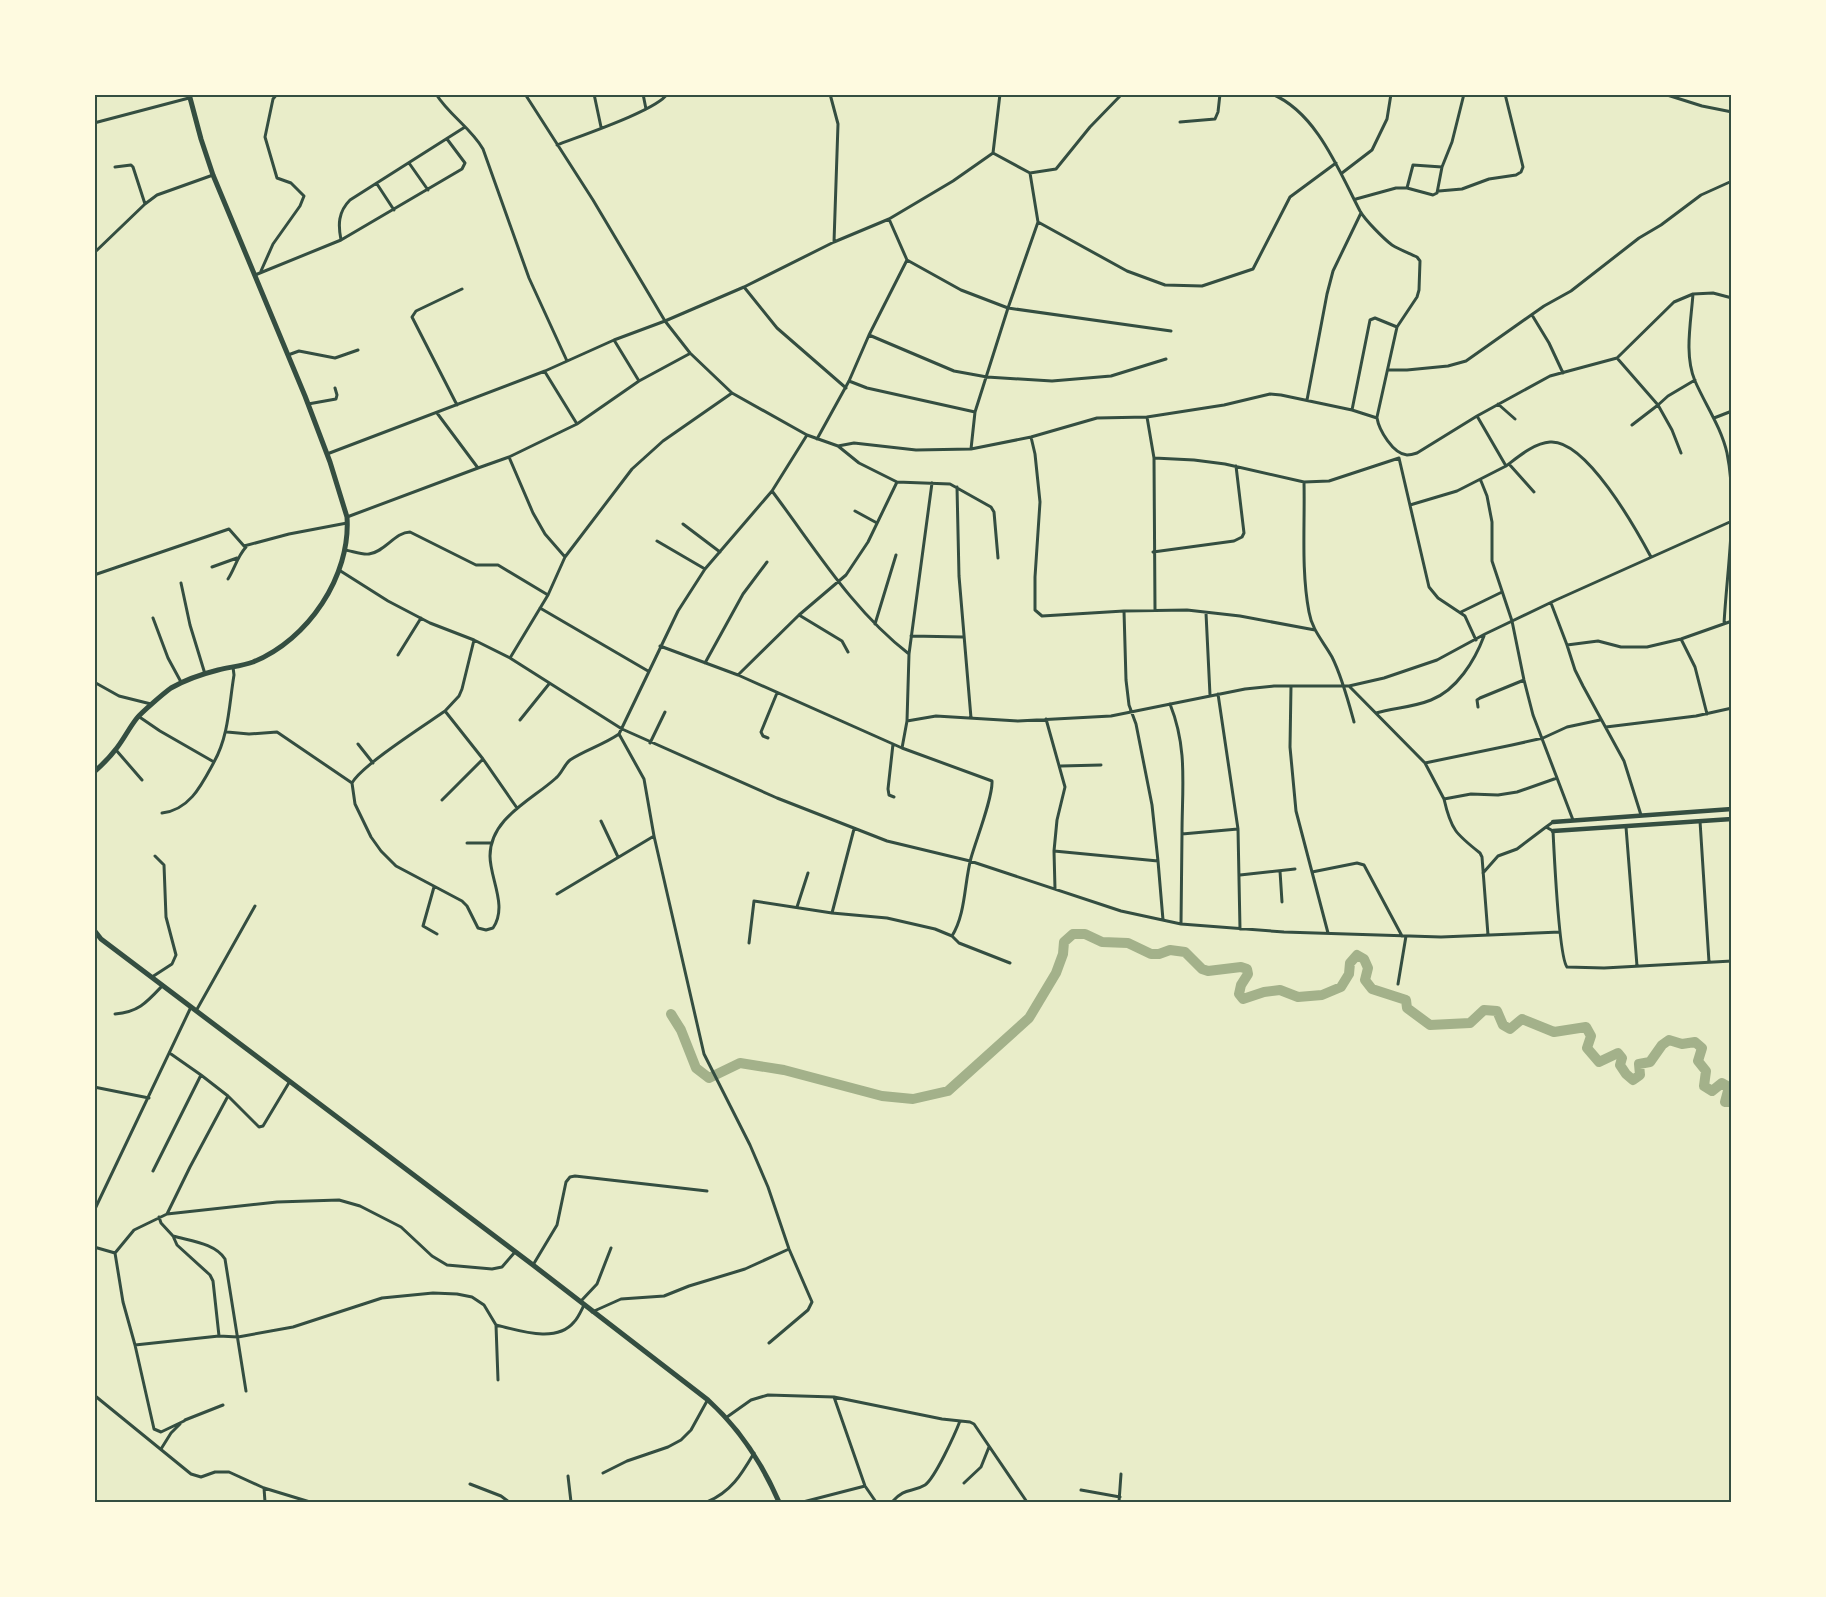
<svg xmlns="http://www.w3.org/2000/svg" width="1826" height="1597" viewBox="0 0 1826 1597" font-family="Overpass,sans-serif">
	<rect width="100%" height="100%" fill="#e9edc9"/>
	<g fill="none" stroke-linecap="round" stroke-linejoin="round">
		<path stroke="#a3b18a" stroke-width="10" d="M671,1014l10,16 15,38 13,10 31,-15 44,7 98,26 31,3 35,-8 81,-73 27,-45 7,-19 1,-12 9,-8h12l17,8 26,1 23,11h8l11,-4 15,2 17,17 6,2 33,-4 6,2 1,5 -7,11 -2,9 4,5 21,-7 16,-2 18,7 24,-2 19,-8 8,-13 1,-11 7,-8 7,4 4,9 -3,12 7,9 34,11 1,8 23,17 40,-2 14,-13 13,1 6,14 7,4 12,-10 32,13 32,-5 5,9 -4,12 12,14 19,-9 4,5 -2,7 6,9 7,6 7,-5 -1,-11 11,-2 12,-17 7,-5 13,4 13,-2 7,6 -4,13 8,10 -2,15 8,5 10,-8 7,4 -4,15h7"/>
		<path stroke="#344e41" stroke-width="3" d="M436,94c13,21 35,34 47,55l46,129 38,83
			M525,94l68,106 72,121 25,32 42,40 75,42 31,11 21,17 38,19 53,2 41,23 3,5 4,46
			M594,94l7,33
			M643,94l3,15
			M830,94l8,30 -4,118
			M1272,94c45,19 67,77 88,117 5,9 24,28 32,34 8,5 17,8 25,12l3,4 -1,29 -2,7 -20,30 -20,90
			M1664,94l38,12 30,6
			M1180,122l35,-3 3,-7 2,-18
			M94,123l95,-25
			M557,145c20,-8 101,-35 110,-51
			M409,163l19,27
			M115,167l16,-2 2,2 12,37
			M1030,173l26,-4 34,-42 32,-33
			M1342,173l30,-23 15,-31 4,-25
			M377,184l17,26
			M1407,188l6,-23 29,2
			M1439,191l23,-2 27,-10 27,-4 5,-3 2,-5 -18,-73
			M1356,199l40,-11h11l26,7 4,-2 5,-26 10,-25 12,-48
			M889,219l18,41 54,30 47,18 163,23
			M1038,222l89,49 38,14 37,1 51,-17 37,-72 46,-34
			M341,240c-3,-15 -3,-28 9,-40l115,-73
			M94,253l51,-49 12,-9 56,-20
			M261,271l12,-27 27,-38 4,-10 -13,-13 -14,-5 -12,-41 8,-38 4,-5
			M255,275l86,-35 121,-71 3,-6 -18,-24
			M744,287l33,41 69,60
			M1693,294c-2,28 -9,61 2,87 11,25 26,46 32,72 11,55 0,115 -3,171
			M1532,315l17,28 14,30
			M869,335l85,36 33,6 65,4 59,-5 55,-17
			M614,340l25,41
			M288,355l11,-4 36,7 23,-8
			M1617,358l41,47 10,-9 27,-16
			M1388,370h19l41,-4 18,-5 78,-55 27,-15 68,-53 22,-13 40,-30 31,-14
			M545,372l32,52
			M849,381l18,7 108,24
			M1307,400l20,-106 6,-23 28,-58
			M308,404l28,-5 1,-4 -2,-7
			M1498,404l17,15
			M457,405l-45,-88 4,-6 46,-22
			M1352,410l18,-90 5,-2 22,9
			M1147,417l7,41 1,152
			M1714,418l18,-7
			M1632,425l26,-20 14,25 9,23
			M1031,437l4,17 5,48 -5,75v33l7,6 82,-5 2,69 3,25 7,19 16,81 6,56
			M817,439l32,-58 20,-46 38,-75
			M838,446l16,-3 62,7 55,-1 60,-12 66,-19 50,-1 77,-12 46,-11 11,1 71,15 25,8c2,12 16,36 30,37 3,0 7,-1 10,-2l60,-37 73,-40 67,-18 57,-56 19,-8 20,-1 19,5
			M971,449l4,-37 33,-104 30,-86 -8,-49 -37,-20
			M327,454l218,-83 69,-31 51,-19 79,-34 90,-45 55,-23 64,-38 40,-28 7,-59
			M509,457l24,56 12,21 20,23
			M1154,458l40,2 31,4 79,18 25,-1 70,-23
			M1399,458l30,129 9,11 27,18 11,24
			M1509,464l25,28
			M1506,466c12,-9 28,-23 44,-24 36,-3 86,87 101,115
			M478,468l31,-11 68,-33 62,-43 50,-27
			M1481,481l6,15 5,26v39l20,60 12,59 9,35 40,105
			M1304,482c1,43 -3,88 5,130 3,18 14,29 23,45 10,20 16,43 22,65
			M957,487l2,89 12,142
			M772,491c43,57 80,119 137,163
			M1410,505l47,-14 49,-25 -29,-50
			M855,511l22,12
			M347,517l131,-49 -41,-55
			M683,524l37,28
			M657,541l48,28
			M345,550c7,1 17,5 24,4 16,-2 26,-22 41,-22l66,33h22l50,30
			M1153,552l81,-11 8,-4 2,-4 -8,-67
			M212,567l25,-9
			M339,570l49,31 42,22 44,17 36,18 112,71 155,69 110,43 83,20 151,50 60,13 103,8 157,5 119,-5
			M94,575l135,-46 15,17 45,-12 58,-11
			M228,579c7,-11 9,-22 18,-32
			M181,583l9,42 15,49
			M1551,603l16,42 31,-4 23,6h26l34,-8 51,-18
			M540,608l108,63
			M1124,611l63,-1 53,6 75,14
			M1461,612l41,-20
			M1206,613l4,82
			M799,615l43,26 6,11
			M153,618l15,40 13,24
			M875,624l21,-69
			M911,636l52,1
			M1681,639l14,28 12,47
			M1567,645l8,25 8,16 41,75 17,54
			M660,646l78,29 164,73 90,33c1,16 -16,59 -21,77 -7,26 -5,55 -19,78
			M398,655l23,-37
			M510,658l38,-63 17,-38 67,-88 31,-28 69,-48
			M705,663l38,-69 24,-32
			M738,675l61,-60 47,-40 22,-33 29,-60
			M94,682l25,14 32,8
			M1291,686l-1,61 6,64 32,122
			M1349,686l76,77 87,-18 31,-7 24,-11 33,-7
			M1218,694l20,135 2,100
			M1170,704c18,45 12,83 12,130
			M1478,707l-1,-7 3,-2 44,-18
			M445,711l14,-15 3,-7 12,-49
			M1376,713c18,-5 38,-6 55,-13 26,-10 44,-40 53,-64
			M138,716l22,15 54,31c15,-27 15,-57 20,-87l-1,-8
			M1046,719l19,68 -8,33 -3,31 1,38
			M520,720l29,-36
			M907,721l29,-5 82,5 93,-5 134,-27 29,-3h75l35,-8 53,-18 48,-26 71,-34 176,-79
			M1606,727l90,-11 36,-8
			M227,732l22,2 28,-2 75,51
			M619,734l25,45 10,57 50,218 46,91 18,42 21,62 23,53 -4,8 -39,33
			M768,738l-5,-2 -2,-4 16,-39
			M650,743l15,-31
			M358,744l15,19
			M893,744l-5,45 1,6 5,2
			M902,748l5,-27 2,-67 23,-171
			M116,750l26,30
			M1425,763l19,36 27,-5 27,1 19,-3 40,-14
			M1061,766l40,-1
			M1444,799c7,31 12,35 36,54l2,4 6,78
			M442,800l41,-41
			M517,808l-34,-49 -38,-48c-20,14 -83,54 -93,72l3,21 16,33 10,14 15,15 66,35 5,5 11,22 8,2 7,-2c15,-22 -3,-49 -3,-72 0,-38 42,-56 66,-78 6,-5 8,-13 14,-18 15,-10 33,-15 49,-26l59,-123 27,-42 67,-78 35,-56
			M162,813c28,-3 40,-29 52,-51
			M601,821l17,36
			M1700,821l9,141
			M1553,822l-7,5 7,4c1,20 6,126 14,136l37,1 128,-7
			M1626,827l11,139
			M467,843h24
			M1054,851l104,10 5,59
			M1280,871l2,31
			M1312,872l45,-9 7,2 38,71
			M1483,873l15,-17 19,-7 29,-22
			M1240,875l55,-6
			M434,887l-11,39 14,8
			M557,894l97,-58
			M797,907l11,-34
			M832,913l55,5 48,11 17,7 7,7 51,20
			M1181,924l1,-90 56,-5
			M749,943l5,-42 78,12 22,-84
			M152,977l20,-13 4,-9 -10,-38 -2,-52 -9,-9
			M1398,984l8,-48
			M196,1011l59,-105
			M115,1014c24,-2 32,-12 48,-29
			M171,1054l30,21 27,21 31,31 4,-1 27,-45
			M94,1087l55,11
			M153,1171l48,-96
			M94,1211l97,-204
			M167,1214l23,-47 38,-71
			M159,1217l2,6 12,13 4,9 33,30 3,6 6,55
			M173,1236c17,5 42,7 52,23l21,132
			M94,1247l21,6 8,49 12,43 19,84 7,3 23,-11
			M115,1253l19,-23 33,-16 110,-12 62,-2 21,6 41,21 31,29 15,9 45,4 10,-2 13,-15
			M533,1265l24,-40 9,-43 4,-5 5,-1 132,15
			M581,1301l16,-17 14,-36
			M592,1312l29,-13 43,-3 25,-10 56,-17 44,-20
			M496,1325l2,55
			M135,1345l84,-9 19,1 55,-10 89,-29 51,-5 24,1 15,3 12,8 12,20c22,5 60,19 78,-3 4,-4 7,-11 10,-17
			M94,1395l97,79 10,3 14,-5h14l35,16 46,14
			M834,1397l31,89 11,16
			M727,1417l24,-17 17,-5 66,2 108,22 28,3 4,2 53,78
			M185,1420l38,-15
			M161,1449l10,-16 9,-9
			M603,1473l24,-12 41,-14 13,-7 10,-10 16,-29
			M568,1476l3,26
			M964,1483l17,-16 8,-20
			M470,1484l31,12 8,6
			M264,1488l1,14
			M1081,1490l39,7
			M707,1502c24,-10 34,-27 47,-49
			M803,1502l62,-16
			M892,1502c13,-15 20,-9 33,-17 10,-7 30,-51 35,-64
			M1119,1502l2,-28"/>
		<path stroke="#344e41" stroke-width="4.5" d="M1553,822l179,-13
			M1553,831l179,-12"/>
		<path stroke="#344e41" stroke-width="5" d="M94,772c8,-7 16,-15 22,-23 8,-10 13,-21 21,-31 5,-6 27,-25 34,-30 14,-8 31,-14 47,-18 12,-3 24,-4 35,-8 55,-22 98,-86 94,-145l-17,-55 -25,-66 -92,-221 -12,-36 -12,-45
			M94,930l7,9 432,326 175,135c32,29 54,63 71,102"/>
	</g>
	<rect width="1826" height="1597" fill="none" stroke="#fefae0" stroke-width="192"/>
	<rect x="96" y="96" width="1634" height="1405" fill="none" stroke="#344e41" stroke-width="2"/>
</svg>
